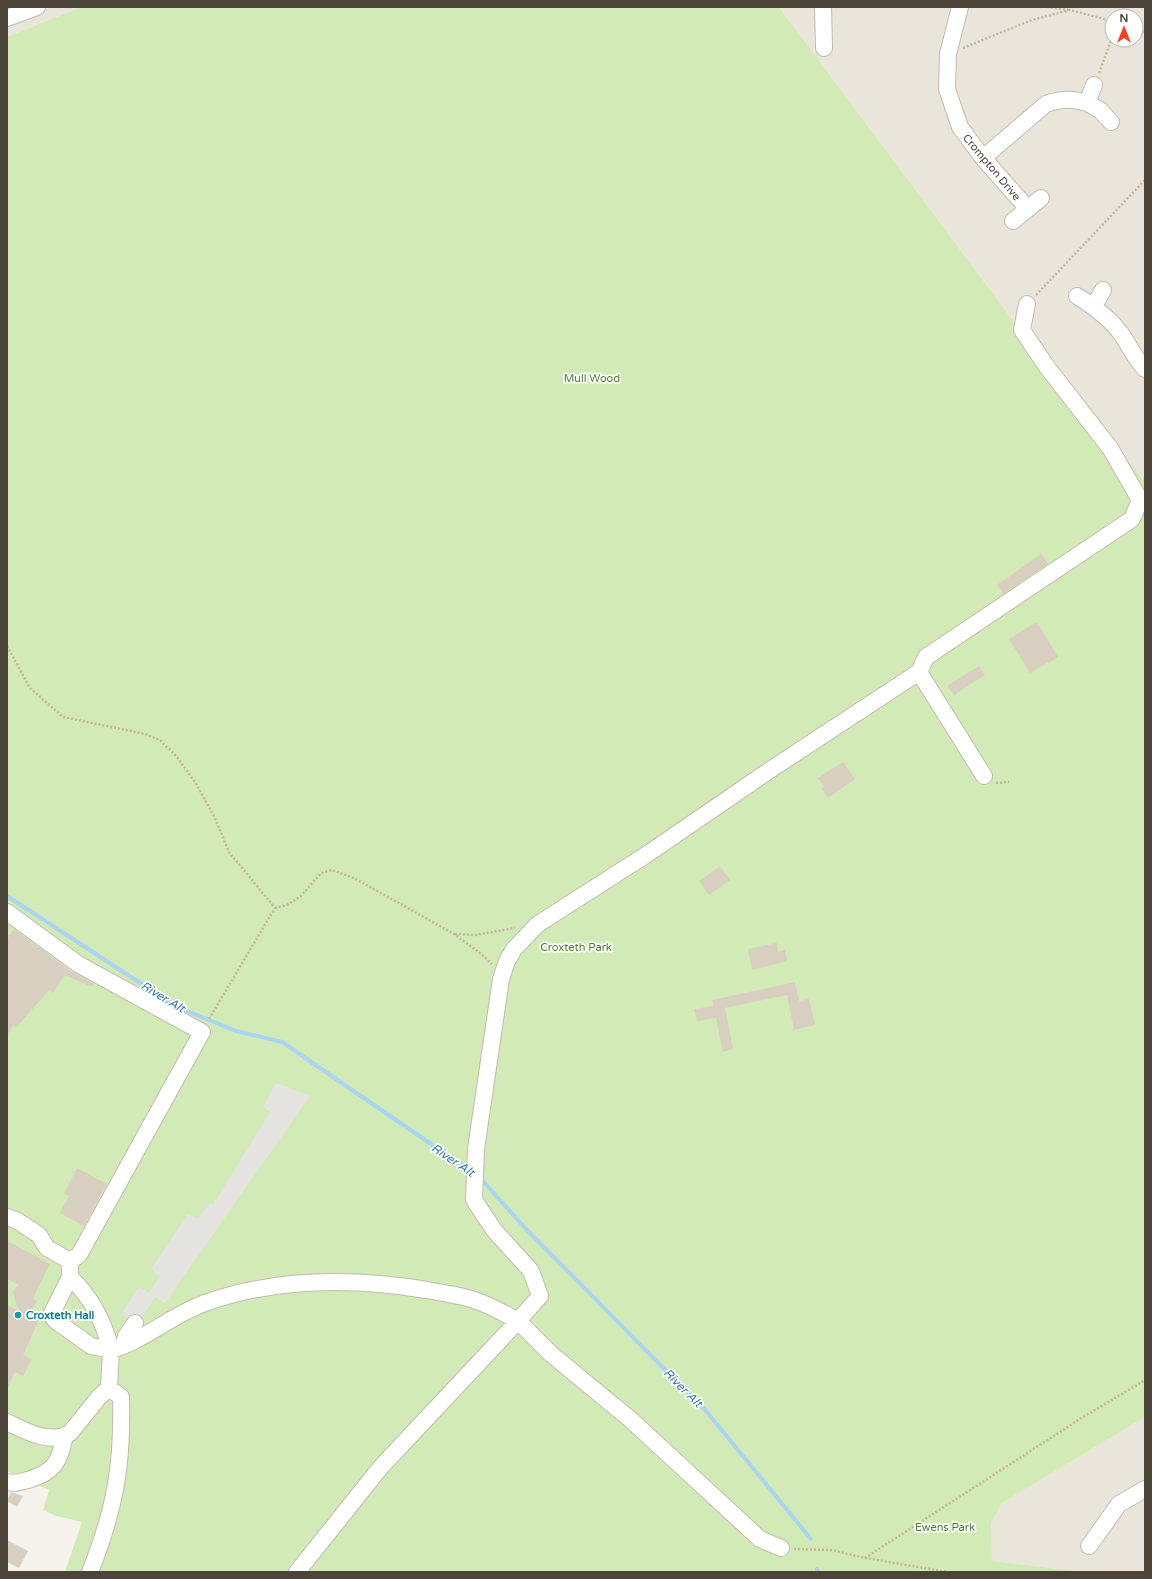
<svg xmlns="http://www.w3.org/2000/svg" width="1152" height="1579" viewBox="0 0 1152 1579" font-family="'Varela Round',sans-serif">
	<rect width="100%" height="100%" fill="#f6f3ec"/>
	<path fill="#eae5da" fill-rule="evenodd" d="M7,7h74l-74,30z
		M779,7h366v468l-4,2 -113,-149 -14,-6zM1112,16h24v24h-24z
		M1145,1417v155h-60l-93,-11 -1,-38 11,-20z"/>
	<path fill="#d2eab5" d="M81,7h698l235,315 14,6 113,149 4,-2v942l-143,86 -11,20 1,38 93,11h-1020l17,-50 -26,-6 -13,-6 6,-20 -42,-19v-1434z"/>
	<path fill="#e5e3e0" d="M276,1083l34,13 -145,207 -10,-6 -17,27 -17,-10 18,-27 10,6 11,-17 -9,-7 37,-55 10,5 12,-16 3,2 57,-93 -7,-5z"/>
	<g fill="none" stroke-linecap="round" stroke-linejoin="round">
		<path stroke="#a9d4f2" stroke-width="4" d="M7,896l170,111 59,24 46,11 190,130
			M480,1178l46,51 180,182 105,128
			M817,1569l1,3"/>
	</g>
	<path fill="#d8cfc1" d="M1041,554l7,10 -45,30 -6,-9z
		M1037,622l21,35 -28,16 -21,-34z
		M979,666l6,9 -31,20 -7,-9z
		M843,762l12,17 -27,19 -7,-10 3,-1 -6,-9z
		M720,866l10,14 -21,15 -10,-14z
		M14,929l58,43 22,12 -2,3 -27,-12 -12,18 -4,-3 -33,38 -2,-3 -7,10v-96z
		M777,943l1,9 7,-2 2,11 -35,9 -4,-21z
		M795,982l4,19 10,-2 6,26 -21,5 -7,-35 -62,13 8,41 -10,3 -7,-34 -19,3 -3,-12 19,-3 -1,-6z
		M77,1168l30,16 -23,42 -24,-13 9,-17 -5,-2z
		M7,1241l43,23 -14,28 -3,7 4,2 -8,14 8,3 1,4 -15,33 9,4 -9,17 -8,-4 -8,17v-84l11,5 -5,-18 5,-8 -11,-5z
		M11,1492l12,4 -6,11 -10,-6z
		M7,1540l21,11 -9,17 -12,-6z"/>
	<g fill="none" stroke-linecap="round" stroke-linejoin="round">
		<g stroke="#c2bbae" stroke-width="18">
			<path id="minor" d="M823,7l1,41
				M960,7l-12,47 -1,35 13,38 23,31 45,51
				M7,18l30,-11
				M1094,85l-7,18 13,7 11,12
				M983,158l63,-54c14,-5 27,-6 41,-1
				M1013,221l28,-23
				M1077,296c16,10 34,23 45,39 9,13 11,21 23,34
				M1094,306l9,-16
				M919,672l65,104
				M7,912l71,52 124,68 -123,223 -9,6 -23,-13 -8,-13 -23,-15 -9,-3
				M70,1277c21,20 34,45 41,73l-20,-4 -35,-25 -5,-6 19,-38v-16
				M124,1344l2,-8 9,-13
				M7,1422c18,9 43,23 63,11l29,-36 10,-9 2,-38c33,-9 60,-35 94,-47 70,-25 149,-25 222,-13 15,3 32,5 47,10 16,5 30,13 44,21l22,-25 -9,-25 -37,-41 -20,-30 2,-51 25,-170 6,-18 7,-12 24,-25 111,-71 118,-81 152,-100 7,-15 206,-138 8,-19 -30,-52 -63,-81 -25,-37 5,-26
				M7,1482c8,2 13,0 21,-2 27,-8 32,-19 37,-45
				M1089,1546l30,-42 26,-15
				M90,1572c25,-63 33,-107 31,-175l-12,-9
				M297,1572l83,-104 138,-147 33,33 80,66 129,119 21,9"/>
		</g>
		<path stroke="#c4b79f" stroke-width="2.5" stroke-dasharray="2 2" stroke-linecap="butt" d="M1047,7l21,3
			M1136,28l9,4
			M963,48l69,-28 38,-10 42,11
			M1099,73l13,-35
			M1036,295l109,-115
			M7,646l23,42 33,29 82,17 15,6 17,17 18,25 20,36 14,34 46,56 -66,111
			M996,783l13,-1
			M275,908l12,-3 14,-9 20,-23 11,-3 22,8 100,56 26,19 12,11
			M455,934l20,1 40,-7
			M794,1549l37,1 34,8 83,14
			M865,1558l215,-139 65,-39"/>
		<use href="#minor" stroke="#fff" stroke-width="16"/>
	</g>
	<circle fill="#0f9aa8" stroke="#fff" stroke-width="1.5" cx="18" cy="1315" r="4"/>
	<g text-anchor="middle" stroke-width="3.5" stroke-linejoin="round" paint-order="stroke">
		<g font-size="11" fill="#4b4439" stroke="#fff">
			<text transform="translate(992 167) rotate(50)" y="4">Crompton Drive</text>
		</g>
		<g font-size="11" fill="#4a7f2a" stroke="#fff">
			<text x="592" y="382">Mull Wood</text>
			<text x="576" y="951">Croxteth Park</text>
			<text x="945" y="1531">Ewens Park</text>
		</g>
		<g font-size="11" font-weight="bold" fill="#0d838f" stroke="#fff" text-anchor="start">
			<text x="26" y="1319">Croxteth Hall</text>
		</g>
		<g font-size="12" font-style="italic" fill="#2e7ab2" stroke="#fff">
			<text transform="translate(163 997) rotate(31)" y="4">River Alt</text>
			<text transform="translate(453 1160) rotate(34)" y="4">River Alt</text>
			<text transform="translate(683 1388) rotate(45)" y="4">River Alt</text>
		</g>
	</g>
	<rect width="1152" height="1579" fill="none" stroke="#4b4439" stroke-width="16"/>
	<g transform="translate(1124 28)"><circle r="19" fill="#ffffff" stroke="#b7b4b0"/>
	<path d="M0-3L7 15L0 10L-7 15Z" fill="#fc3f1d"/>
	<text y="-6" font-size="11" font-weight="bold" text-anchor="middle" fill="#4b4439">N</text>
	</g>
</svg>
